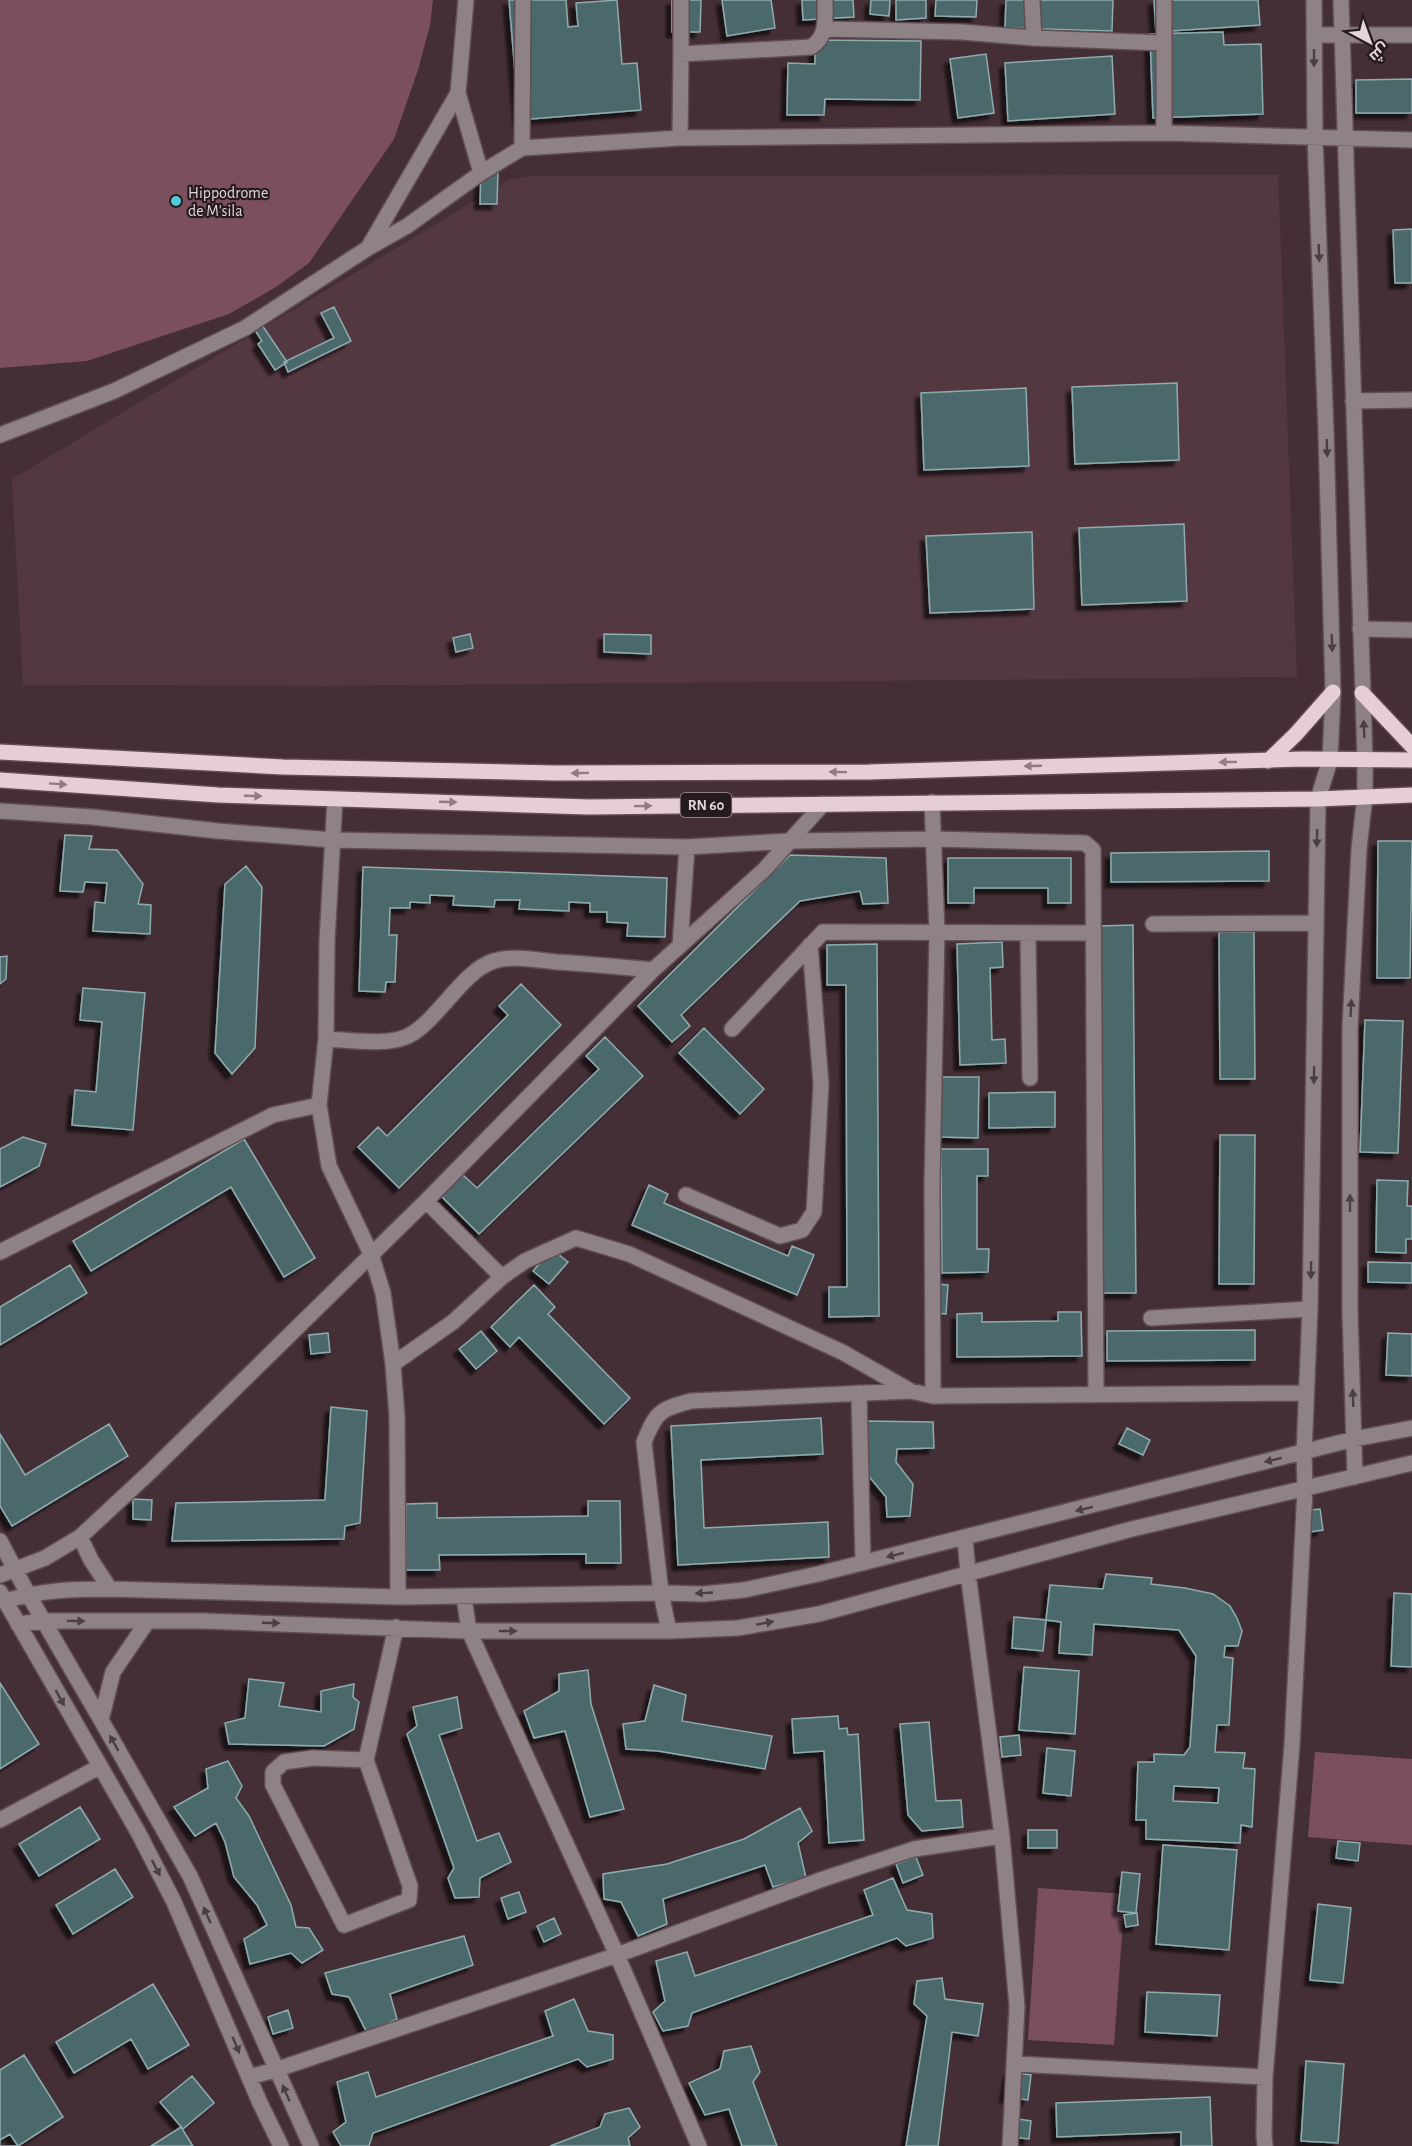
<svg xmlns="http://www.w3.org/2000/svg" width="1412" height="2146" viewBox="0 0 1412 2146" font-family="'Alegreya Sans',Cairo,sans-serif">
	<defs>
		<filter id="shadow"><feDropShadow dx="-5.5" dy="5.5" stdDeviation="1.5" flood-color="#0009"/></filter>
	</defs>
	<rect width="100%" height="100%" fill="#452f36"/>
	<path fill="#533741" d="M1278,175l19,502 -970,9 -304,-1 -11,-206 497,-299 20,-4z"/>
	<path fill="#7c4f5f" d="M0,0h433l-3,25 -12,45 -24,69 -85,124 -33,24 -47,27 -142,47 -87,7z
		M1315,1752l97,7v86l-104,-8z
		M1038,1888l87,6 -11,151 -86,-5z"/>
	<path fill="#4c686b" stroke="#8eacae" stroke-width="1.5" fill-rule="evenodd" filter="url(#shadow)" d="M509,0h57l2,27 10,-1 -2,-23 41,-3 5,64 15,-1 4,47 -122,10z
		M672,0h29l-1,32h-28z
		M722,0h49l4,28 -48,8z
		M802,0h51l1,17 -51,3z
		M871,0h19l-1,16 -19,-2z
		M896,0h30v18l-30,2z
		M936,0h41l-1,17 -41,-1z
		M1006,0h107l-1,31 -107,-3z
		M1154,0h104l2,25 -104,7z
		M1223,32l1,13 37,-1 2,70 -110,4 -3,-84z
		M815,40l106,1 -1,59 -95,-1 -1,16h-37l1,-52 27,1z
		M986,54l8,59 -36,5 -8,-59z
		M1112,56l3,58 -107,7 -3,-58z
		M1412,79v34h-56v-33z
		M481,170h17l-1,34h-17z
		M1412,229v54h-17l-2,-53z
		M334,307l17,34 -63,31 -4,-10 50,-24 -13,-25z
		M260,322l27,40 -12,8 -17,-26 4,-3 -9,-14z
		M1177,383l2,77 -104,4 -3,-77z
		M1026,388l3,78 -105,4 -3,-77z
		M1184,524l3,77 -105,4 -3,-77z
		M1032,532l2,77 -104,4 -4,-77z
		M470,634l3,14 -17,4 -3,-14z
		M604,634l47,1v19l-47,-2z
		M65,835l27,1 -3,13 28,1 26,34 -5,20 13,1 -1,29 -57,-3 2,-29 10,1 2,-20 -22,-1 -2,10 -23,-1z
		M1378,841h34l-2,137h-33z
		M1269,851v30l-158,1v-29z
		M790,855l96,3 2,45 -25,1 -3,-13 -60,10 -119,114 9,11 -18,16 -34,-36z
		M948,858h123v45h-23v-15h-74v15h-26z
		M246,866l16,21 -7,161 -23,26 -17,-21 10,-169z
		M363,867l304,11 -2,59 -38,-1 1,-13 -21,-1v-10h-17v-9l-21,-1v9l-50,-2 1,-9h-25l-1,7 -41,-2 1,-9 -24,-1v8l-20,-1v6h-20l-1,27h8l-2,47h-9l-1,10 -26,-1z
		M1133,925l3,368h-35l-2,-367z
		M1219,932h35l1,147h-35z
		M1002,942l1,25 -13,1 2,72 13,-1 1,24 -46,2 -3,-121z
		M877,944l2,372 -50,1v-30h18l-1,-302h-19v-40z
		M7,956l-1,23 -6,5v-27z
		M521,984l40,41 -162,163 -41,-41 20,-20 9,9 121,-121 -9,-9z
		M83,988l62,5 -12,137 -61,-5 3,-35 21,2 6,-70 -22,-2z
		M1365,1020l38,1 -5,132 -38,-1z
		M704,1028l60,61 -24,25 -61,-61z
		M605,1037l38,39 -164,158 -38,-38 22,-21 14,13 122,-119 -13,-13z
		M940,1077h39l-1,61 -38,-1z
		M1055,1092v35l-66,1v-35z
		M1220,1135h35l-1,149h-35z
		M23,1137l23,7 -7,22 -39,21v-38z
		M244,1139l71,119 -31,19 -53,-90 -140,84 -18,-30z
		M941,1149h47v27h-11v73h12l-1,23 -46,1z
		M1377,1180l31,1 -1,25h5v33h-6v14l-30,-1z
		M649,1185l19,9 -4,9 124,53 4,-10 22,9 -17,40 -165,-70z
		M552,1249l16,13 -19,22 -16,-13z
		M1368,1262l44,1v20l-44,-1z
		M70,1265l17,28 -87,52v-38z
		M935,1284l13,1 -2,29 -12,-1z
		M534,1285l21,22 -7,7 82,84 -26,26 -85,-87 -9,10 -19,-20z
		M1058,1312h23l1,44 -125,1v-43l25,-1v9l76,-1z
		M1255,1330v30l-148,1v-30z
		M481,1331l16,20 -21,18 -17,-20z
		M328,1333l2,19 -19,2 -2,-19z
		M1388,1333l24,1v42l-26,-1z
		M331,1407l36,4 -7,112 -15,3 -1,13 -172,2 4,-38 149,-3z
		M821,1418l2,36 -122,6 3,68 124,-6 1,35 -151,8 -7,-139z
		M865,1421l68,1 1,26 -37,1 -1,13 17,22 -3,32 -23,1 -1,-20 -19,-23z
		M109,1424l19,32 -116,70 -12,-20v-72l25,41z
		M1127,1428l23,12 -7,15 -24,-11z
		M133,1499l19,1 -1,20 -18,-1z
		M588,1501h32l1,62h-35v-9l-147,1 1,15h-34v-66l31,-1v15l151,-2z
		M1320,1509l3,21 -20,3 -3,-22z
		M1106,1574l46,4 -1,6 34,4 28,6 17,12 7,12 5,13 -4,15h-13l-1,11 9,1 -4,67h-12l-2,27 30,1 -2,15 12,1 -3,58 -11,-2 -1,18 -94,-4v-19h-10l2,-58h16v-8l30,1 6,-8 6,-91 -17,-26 -85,-6 -2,31 -33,-2 2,-31 -15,-2 4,-35 53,4zM1174,1786l45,2 -1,15 -45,-2z
		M1394,1593l18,1v73l-21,-1z
		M1014,1617l32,3 -3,31 -31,-3z
		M1024,1667l55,4 -4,63 -56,-4z
		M588,1670l3,34 33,105 -34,8 -25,-86 -31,7 -10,-27 35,-20v-17z
		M249,1679l35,4 -5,23 42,6v-21l33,-7 -1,13 6,5 -5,27 -30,17 -95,-2 -4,-21 20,-5z
		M0,1683l39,61 -39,25z
		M654,1685l32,10 -4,26 90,15 -7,33 -107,-18 -32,-2 -3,-25 22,-3z
		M457,1697l5,31 -23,7 38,106 22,-8 12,29 -31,16 -1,19 -24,1 -7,-20 6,-10 -47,-134 10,-8 -4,-19z
		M838,1716l1,13 8,-1 1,7 10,-1 6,106 -35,3 -5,-92 -30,2 -2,-34z
		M929,1722l7,79 25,-1 2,27 -41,4 -14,-16 -8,-91z
		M1019,1735l2,20 -19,2 -2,-20z
		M1047,1748l28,3 -4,45 -28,-3z
		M228,1761l14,25 -6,12 13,18 42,89 5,22 13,1 14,22 -21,13 -11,-10 -41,11 -6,-25 23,-14 -10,-20 -23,-28 -9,-35 -9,-19 -21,13 -21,-29 34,-19 -2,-19z
		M80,1807l20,32 -61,37 -20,-32z
		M800,1808l12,23 -14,12 8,35 -33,9 -8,-22 -102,34 4,25 -29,12 -17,-34 -17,-3 -1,-25 64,-10 77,-25z
		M1028,1830h29v18h-29z
		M1338,1841l22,2 -2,18 -22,-3z
		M1163,1845l74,5 -8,100 -73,-6z
		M916,1857l7,18 -20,8 -7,-19z
		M115,1869l18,28 -60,37 -17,-29z
		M1122,1872l18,2 -4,39 -18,-2z
		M893,1878l14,32 25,4 1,24 -27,8 -9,-8 -205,75 -4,13 -25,5 -10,-19 12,-11 -9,-40 31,-9 8,24 178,-61 -9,-25z
		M519,1892l7,20 -18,7 -7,-21z
		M1318,1904l33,4 -8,75 -33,-3z
		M1137,1913l1,12 -12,2 -2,-12z
		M554,1918l7,16 -17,8 -7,-16z
		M464,1936l9,29 -83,29 7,25 -30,14 -18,-36 -17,-3 -7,-21z
		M942,1978l3,21 38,5 -5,32 -26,-4 -14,114h-32l21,-130 -13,-12 3,-23z
		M153,1984l36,61 -41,24 -17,-30 -57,34 -18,-31z
		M1147,1992l73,3 -3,41 -72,-4z
		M574,1999l14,32 25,4v24l-26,8 -9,-8 -205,74 -4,13h-28l-8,-14 13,-10 -9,-40 31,-10 8,25 177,-61 -8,-25z
		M288,2010l5,18 -20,6 -5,-17z
		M751,2046l9,26 -7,10 24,64h-35l-13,-37 -24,6 -16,-32 31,-14 4,-18z
		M24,2055l39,62 -45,29h-18v-76z
		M1306,2061l38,3 -6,79 -37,-2z
		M1009,2072l22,3 -3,25 -23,-3z
		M192,2076l22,27 -31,26 -23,-27z
		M1210,2097l2,49h-31v-14l-124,5 -1,-34z
		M629,2108l11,19 -12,11 2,8h-80l50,-19 5,-13z
		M1011,2118l20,3 -2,18 -20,-2z
		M181,2127l12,19h-42z
		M10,2134l8,12h-18v-6z"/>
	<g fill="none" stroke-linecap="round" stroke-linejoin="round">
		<g stroke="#614d53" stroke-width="18">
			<path id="minor" d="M466,0l-8,93 23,80
				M1032,0l2,38 130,5
				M1341,0l24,759v37l-6,53 -9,178v286l5,164
				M825,29l137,3 72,6
				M1314,35h98
				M681,54v-54
				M1164,133v-133
				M680,138l1,-84 130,-7c17,-10 14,-30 14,-47
				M522,148l1,-148
				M368,248l90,-155
				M1353,401l59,-1
				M0,435l114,-44 131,-63 123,-80 39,-22 74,-53 41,-25 158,-10 484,-5 248,7
				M1360,629l52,1
				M932,802l5,130 -5,253 1,211
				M0,811l92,6 126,14 115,9 354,7 103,-6 144,-2 151,4 8,7v8l3,537
				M1153,924l163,-1
				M1028,933l2,145
				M680,946l7,-99
				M732,1029l91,-97 271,1
				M326,1039l1,-98 8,-142
				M686,1195l94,41 22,-6 12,-18 7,-128 -11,-139
				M426,1201l76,76
				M0,1252l273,-137 46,-10
				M1151,1318l159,-9
				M393,1364l60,-42 49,-45 23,-16 51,-23 53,16 213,98 67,38
				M859,1393l4,170
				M80,1537l11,23 19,29
				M965,1538l3,35 34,263 15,170 -7,140
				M0,1541l28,53 73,126
				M0,1575l45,-17 35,-21 71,-66 275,-270 227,-231 111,-100 59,-66
				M0,1592l138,240 36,70 86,201 21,43
				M398,1597l-1,-180 -4,-53 -10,-71 -12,-39 -42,-88 -10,-61 7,-66c23,1 62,7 82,-3 29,-14 55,-66 86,-75 19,-6 43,-1 63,1 32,2 64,5 96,8
				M464,1597l5,34 148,324 82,191
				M5,1601c37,-11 66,-12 105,-12l288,8 263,-4 42,1 41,-4 74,-16 536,-135 58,-11
				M147,1622l-34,50 -12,48 89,156 121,270
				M18,1624l25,-3h161l265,10h200l69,-3 81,-14 313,-85 280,-66
				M669,1631l-8,-38 -17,-151c12,-30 16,-33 47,-41l219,-10 23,5 373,-3
				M366,1760l44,126 -1,14 -65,25 -71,-140v-13l11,-10 29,-4 53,2 30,-133
				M0,1820l99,-53
				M1014,2064l251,13
				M249,2077l26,-7 342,-115 206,-76 91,-30 88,-13
				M1265,2146l-1,-10 1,-59 27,-332 13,-256 -1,-36 6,-144 8,-510 12,-39 3,-68 -7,-260 -11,-294 -1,-138"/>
		</g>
		<g stroke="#614d53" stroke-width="18">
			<path id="major" d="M1362,693l50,53
				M0,752l283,15 273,6 313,-1 433,-13 110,1
				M1268,761l28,-27 37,-42
				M0,780l218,15 371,12 729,-8 94,-4"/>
		</g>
		<use href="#minor" stroke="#8e8286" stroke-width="15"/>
		<use href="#major" stroke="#e6ced5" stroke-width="15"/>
	</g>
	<defs><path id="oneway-solid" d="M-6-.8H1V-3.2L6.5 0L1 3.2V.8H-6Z" transform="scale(1.5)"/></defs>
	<g fill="#4a3f42">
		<use href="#oneway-solid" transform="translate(1314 58) rotate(90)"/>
		<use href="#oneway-solid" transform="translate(1319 253) rotate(88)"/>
		<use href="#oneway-solid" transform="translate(1327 448) rotate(88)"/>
		<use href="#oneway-solid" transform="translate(1332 643) rotate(88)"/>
		<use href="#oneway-solid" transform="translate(1364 729) rotate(-92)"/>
		<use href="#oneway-solid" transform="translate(1317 838) rotate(91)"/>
		<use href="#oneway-solid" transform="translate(1351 1008) rotate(-87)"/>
		<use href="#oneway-solid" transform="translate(1314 1075) rotate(91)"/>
		<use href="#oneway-solid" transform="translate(1350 1203) rotate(-90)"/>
		<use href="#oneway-solid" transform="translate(1311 1270) rotate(91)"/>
		<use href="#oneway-solid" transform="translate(1353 1398) rotate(-92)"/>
		<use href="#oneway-solid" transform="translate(1273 1460) rotate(166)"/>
		<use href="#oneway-solid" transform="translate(1084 1509) rotate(166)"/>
		<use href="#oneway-solid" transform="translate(895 1555) rotate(166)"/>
		<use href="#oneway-solid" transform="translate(704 1593) rotate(177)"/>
		<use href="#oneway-solid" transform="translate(76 1621) rotate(1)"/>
		<use href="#oneway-solid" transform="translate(271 1623) rotate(2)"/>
		<use href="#oneway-solid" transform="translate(765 1623) rotate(-10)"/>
		<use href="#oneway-solid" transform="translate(508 1631)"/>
		<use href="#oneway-solid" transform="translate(60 1698) rotate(61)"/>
		<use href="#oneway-solid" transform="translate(114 1743) rotate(-119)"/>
		<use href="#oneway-solid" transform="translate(156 1868) rotate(63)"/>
		<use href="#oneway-solid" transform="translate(207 1915) rotate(-114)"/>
		<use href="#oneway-solid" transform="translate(236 2045) rotate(67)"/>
		<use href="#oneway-solid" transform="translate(286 2093) rotate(-114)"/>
	</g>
	<g fill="#8f7d83">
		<use href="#oneway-solid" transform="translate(1228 762) rotate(179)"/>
		<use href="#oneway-solid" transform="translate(1033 766) rotate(178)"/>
		<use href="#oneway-solid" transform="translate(838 772) rotate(-179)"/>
		<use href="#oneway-solid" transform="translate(580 773) rotate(179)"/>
		<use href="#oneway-solid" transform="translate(58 784) rotate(4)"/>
		<use href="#oneway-solid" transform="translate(253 796) rotate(2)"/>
		<use href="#oneway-solid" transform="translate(448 802) rotate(2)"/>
		<use href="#oneway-solid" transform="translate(643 806) rotate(-1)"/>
	</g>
	<circle fill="#52ccd6" stroke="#251b1e" stroke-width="2" cx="176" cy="201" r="6"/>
	<g text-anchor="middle" stroke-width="4.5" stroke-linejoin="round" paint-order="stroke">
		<rect fill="#251b1e" stroke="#a99ca0" stroke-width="1.5" x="680.5" y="793" width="51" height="24" rx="4.5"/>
		<g font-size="15" font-weight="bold" fill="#e2d4d8">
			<text x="706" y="810">RN 60</text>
		</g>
		<g font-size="16" fill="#e2d4d8" stroke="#251b1e" text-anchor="start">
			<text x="188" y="198">Hippodrome<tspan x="188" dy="18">de M'sila</tspan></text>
		</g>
	</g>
	<g transform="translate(1370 42) rotate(139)" stroke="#251b1e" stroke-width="4.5" paint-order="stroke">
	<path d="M0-4.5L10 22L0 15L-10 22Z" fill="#e2d4d8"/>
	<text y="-9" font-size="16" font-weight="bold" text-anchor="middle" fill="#e2d4d8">ش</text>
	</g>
</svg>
